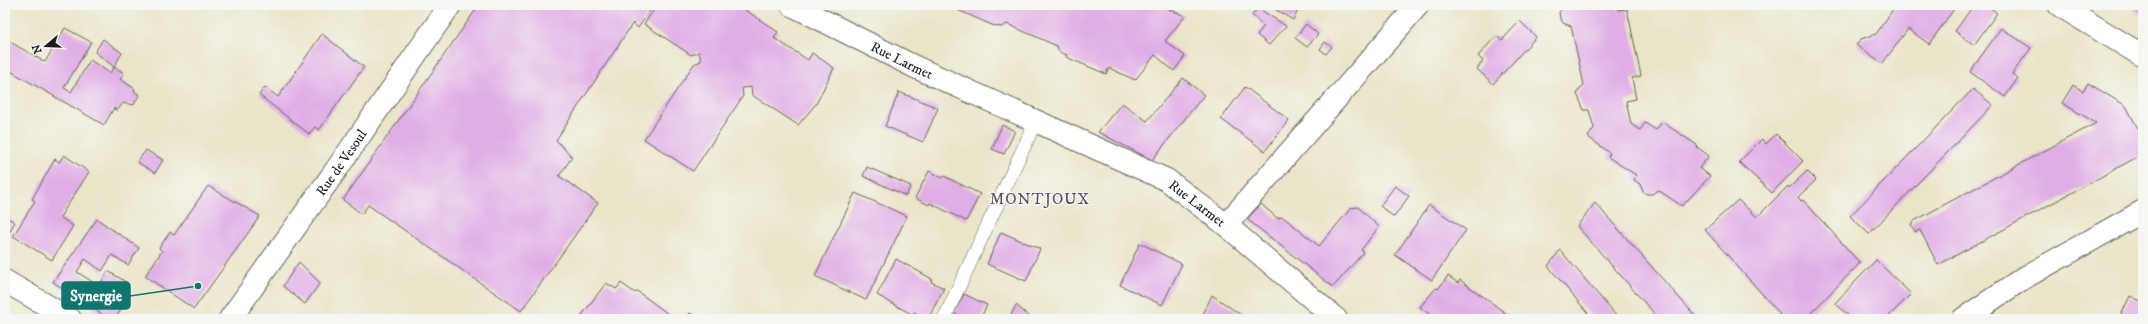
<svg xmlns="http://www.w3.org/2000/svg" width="2148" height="324" viewBox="0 0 2148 324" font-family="'IM FELL DW Pica',serif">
	<rect width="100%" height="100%" fill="#f6f6f2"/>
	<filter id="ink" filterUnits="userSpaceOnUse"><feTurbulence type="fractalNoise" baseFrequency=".025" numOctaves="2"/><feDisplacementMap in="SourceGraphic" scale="8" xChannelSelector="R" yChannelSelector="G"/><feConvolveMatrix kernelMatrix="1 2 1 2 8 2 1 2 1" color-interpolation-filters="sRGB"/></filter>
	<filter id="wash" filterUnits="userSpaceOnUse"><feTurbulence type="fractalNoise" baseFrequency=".012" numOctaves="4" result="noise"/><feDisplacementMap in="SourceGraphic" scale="16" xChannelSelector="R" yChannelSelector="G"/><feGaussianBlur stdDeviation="0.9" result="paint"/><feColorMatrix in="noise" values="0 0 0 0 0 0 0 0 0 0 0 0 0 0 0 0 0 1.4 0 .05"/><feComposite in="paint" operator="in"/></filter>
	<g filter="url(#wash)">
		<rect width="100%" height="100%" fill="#eae5c8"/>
		<g id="blocks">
			<path fill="#e0aee6" d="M479,5h175l-16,23 -5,-5 -77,117 16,17 -13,19 39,27 -77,108 -153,-106 -6,9 -19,-14z
				M657,5h68l9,6 4,-6 40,27 -4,6 34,22 4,-7 22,15 -18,36 -18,21 -46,-30 -1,-8 -9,1 1,8 -50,75 -49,-32 50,-75 7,-3 -2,-9 -8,3 -47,-31z
				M954,5h206l25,11 -20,25 20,15 -11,15 -19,-16 -20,25 -26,-12 -3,6 -40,-17 1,-2 -8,-3 -2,-6 -50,-22 -6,3 -9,-2 -39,-17z
				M1268,5h33l-8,15z
				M1562,5h55l1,5 9,-1 14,67 -9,2 4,21 -10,2 5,23 9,6 5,-7 11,7 6,-8 35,23v2l12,9 -10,12 11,8 -28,30 -24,-16 -6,4h-5l-4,-2 -3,-8 -6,-4 2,-5 -28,-18 2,-4 -22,-16 6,-9 -5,-18h-5l-7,-16 3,-6 4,-3 -13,-59 -8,-3 -3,-5 -1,-6 4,-4z
				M1896,5h52l6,4 -25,35 -21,-15 -26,35 -26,-19 5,-6 15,-5z
				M1974,5h13l10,8 -23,32 -19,-14z
				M2127,5h16v10z
				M1258,8l28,18 -17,19 -12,-10 7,-9 -12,-11z
				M1520,21l16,16 -43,47 -16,-15 6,-8 -5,-5 18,-20 6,4z
				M1306,24l12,10 -11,13 -12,-9z
				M65,28l26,14 -27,46 7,4 19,-32 20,13 4,-6 -19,-15 8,-13 19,14 -8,14 10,6 -4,6 15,10 -1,2 5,4 -5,10 -11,-2 -6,8 -3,-3 -10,17 -99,-57v-29l40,23z
				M2001,28l30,20 -19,26 6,4 -13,19 -35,-25z
				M322,34l42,33 -45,63 -4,-3 -6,7 -50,-39 6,-8 13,10z
				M1325,42l7,5 -6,7 -6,-5z
				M1183,78l21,17 -52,65 -54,-28 24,-29 25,18z
				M2088,83l38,23 17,32v16l-205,111 -18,-35 -5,2 -4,-8 3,-3 182,-98 -34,-20 11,-18 10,6z
				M1245,87l44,33 -24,31 -44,-32z
				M1973,89l20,16 -124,129 -19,-18z
				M899,92l39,16 -15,34 -38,-16z
				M1002,125l13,6 -11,23 -12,-5z
				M1776,134l27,27 -31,32 -33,-31 23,-23 4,5z
				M146,150l17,10 -8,13 -18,-11z
				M64,155l25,17 -29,45 13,9 -21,34 -39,-24 22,-35 -3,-2 23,-40 4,3z
				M867,167l44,19 -5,10 -43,-20z
				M929,171l13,7 2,-2 36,18 -14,27 -36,-18 -1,2 -14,-7z
				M1807,171l9,9 -18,17 3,4 2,-1 57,63 -54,55 1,1h-32l5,-5 -75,-84 33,-30 19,17 31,-31 1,2z
				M208,186l52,30 -66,93 -49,-33 17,-25 -3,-3 11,-16 4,3z
				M1395,186l14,10 -15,21 -14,-11z
				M855,193l52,23 -41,84 -51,-24z
				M1595,203l103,116h-39l-82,-93z
				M1261,204l16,14 6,-1 36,29 32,-38 7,-1 21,20 -18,23 3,2 -31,35 -86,-68z
				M1429,205l37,25 -34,50 -37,-25z
				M5,217l10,5 -10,18z
				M97,219l42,29 -11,17 -16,-10 -10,16 -17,-12 -8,13 22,14 9,-15 18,11 -9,15 9,5 -11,17h-6l-56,-37z
				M1001,232l39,17 -14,32 -39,-17z
				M1140,243l42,21 -20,41 -42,-20z
				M1560,250l59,69h-26l-45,-53z
				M896,259l36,20 -1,3 13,6 -16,31 -14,-7 -1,3 -36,-20z
				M1876,260l35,34 -25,25h-36l1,-1 -16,-15z
				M299,262l21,21 -15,21 -22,-18z
				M1448,276l10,7 2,-3 51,37 -1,2h-78l1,-2 -13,-10 16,-19 2,1z
				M606,283l10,6 5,-6 14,10 2,-2 38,28h-96z
				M964,294l23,11 -7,14h-25l2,-4 -3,-2z
				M1212,295l35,24h-46z
				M2130,296l13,6v17h-24z
				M1016,305l16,14h-20l-2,-2z
				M690,313l8,6h-13z"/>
		</g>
	</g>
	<g filter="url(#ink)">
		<use href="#blocks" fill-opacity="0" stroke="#646258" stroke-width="1"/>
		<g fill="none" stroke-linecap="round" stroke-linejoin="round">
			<g stroke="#646258" stroke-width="14">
				<path id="lane" d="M944,319l92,-198"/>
			</g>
			<g stroke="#646258" stroke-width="24">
				<g id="street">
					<path id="s1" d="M792,5l121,61 254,114 59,45 110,94"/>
					<path d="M2059,5l84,51"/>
					<path d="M1226,225l192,-220"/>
					<path d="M5,281l65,38"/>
					<path d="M1963,319l59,-40 121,-68"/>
				</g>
			</g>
			<g stroke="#646258" stroke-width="24">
				<g id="secondary">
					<path id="s2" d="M230,319l106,-149 114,-165"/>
				</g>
			</g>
			<use href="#lane" stroke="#fff" stroke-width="13"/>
			<use href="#street" stroke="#fff" stroke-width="22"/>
			<use href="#secondary" stroke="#fff" stroke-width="22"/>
		</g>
	</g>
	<g text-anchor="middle" stroke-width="3" stroke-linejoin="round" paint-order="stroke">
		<g font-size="14" fill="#1c1c1c" stroke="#f6f6f2">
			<text dy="5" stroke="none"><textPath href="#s1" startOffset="123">Rue Larmet</textPath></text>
			<text dy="5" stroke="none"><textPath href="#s2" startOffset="192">Rue de Vesoul</textPath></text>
			<text dy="5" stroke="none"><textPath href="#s1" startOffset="452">Rue Larmet</textPath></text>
		</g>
		<g font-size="16" letter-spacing="1" fill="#614f63" stroke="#f6f6f2">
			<text x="1040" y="204">MONTJOUX</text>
		</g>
	</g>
	<path fill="none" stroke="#0f766e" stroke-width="1.5" d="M198 286L130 296"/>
	<circle fill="#0f766e" stroke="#f6f6f2" stroke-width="1.5" cx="198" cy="286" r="4"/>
	<rect fill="#0f766e" stroke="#0f766e" stroke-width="1.5" x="62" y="282" width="68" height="27" rx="4"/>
	<g font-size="15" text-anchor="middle" font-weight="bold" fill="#fff">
		<text x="96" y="301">Synergie</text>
	</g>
	<rect width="2148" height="324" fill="none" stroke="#f6f6f2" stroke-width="20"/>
	<g transform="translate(46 46) rotate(251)" stroke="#f6f6f2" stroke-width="3" paint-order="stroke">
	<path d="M0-3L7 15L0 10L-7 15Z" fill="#1c1c1c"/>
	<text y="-6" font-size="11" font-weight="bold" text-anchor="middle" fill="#1c1c1c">N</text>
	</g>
</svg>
